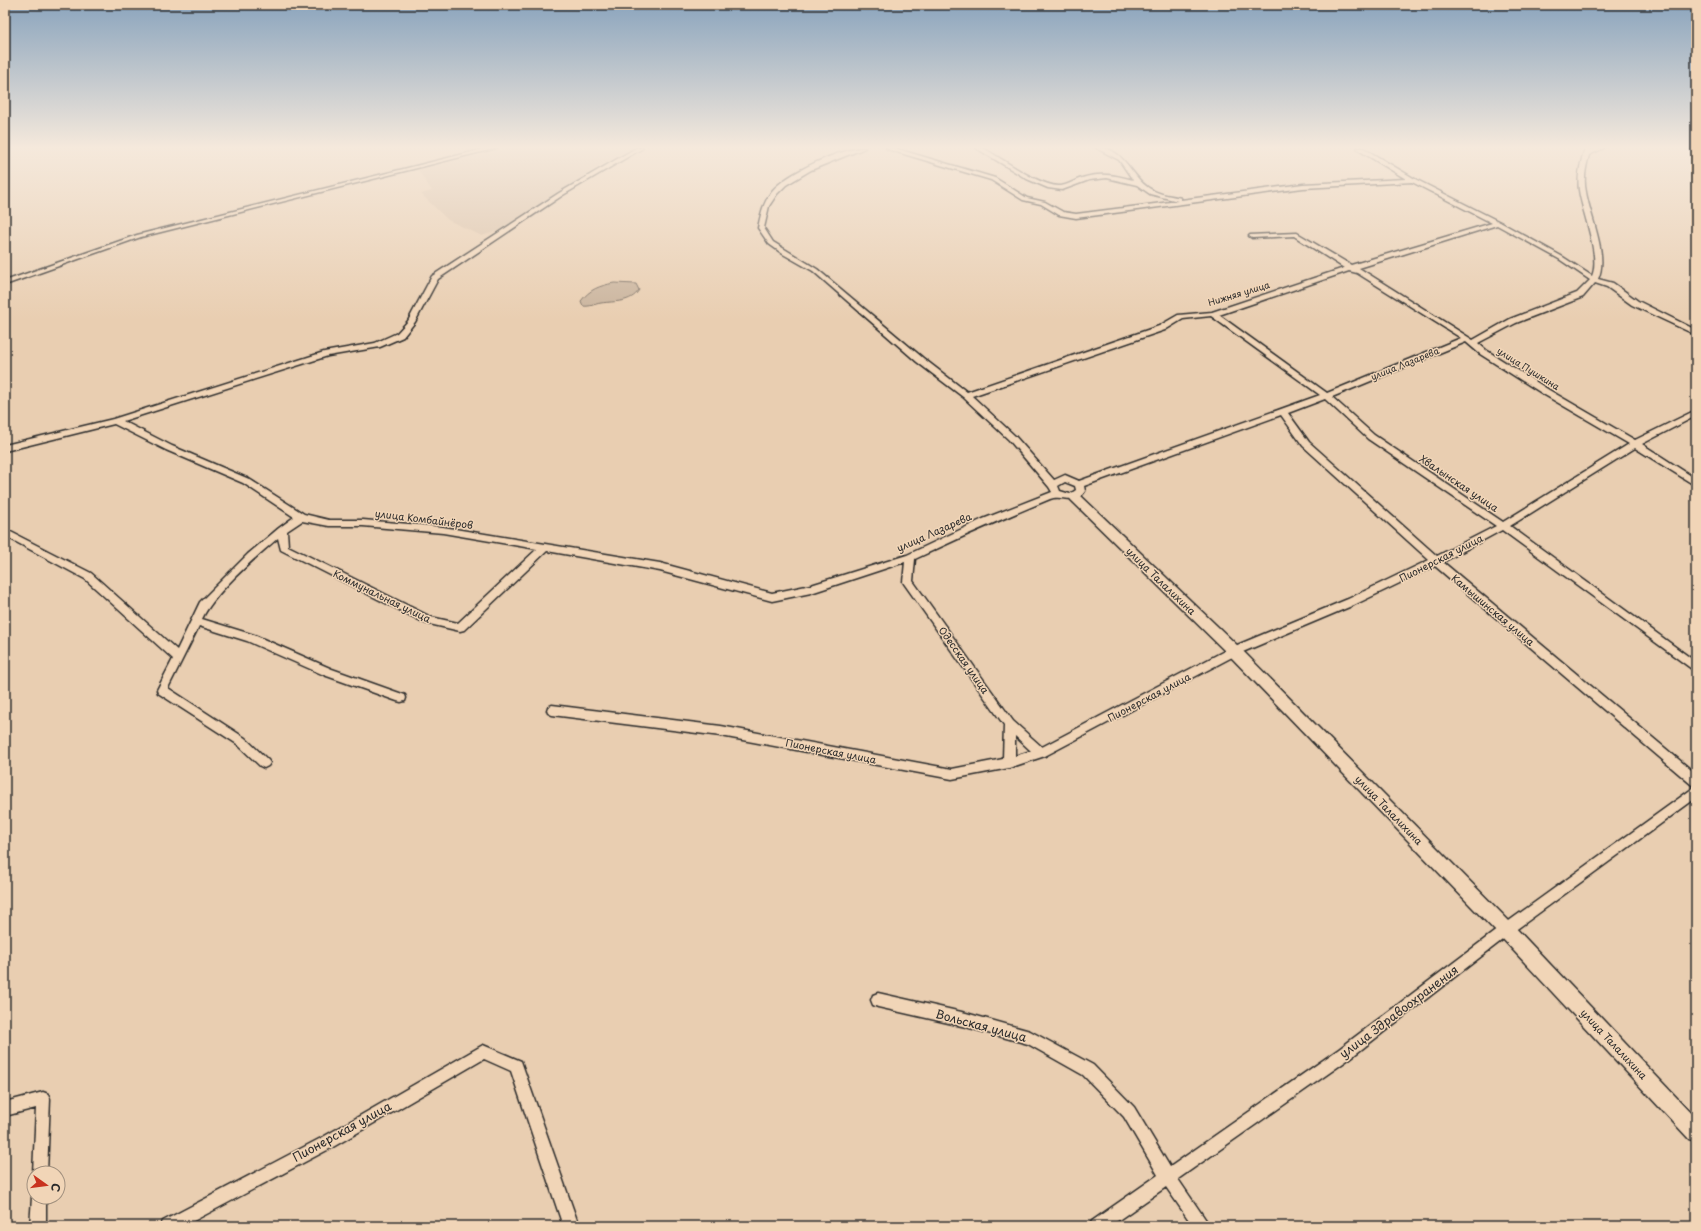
<svg xmlns="http://www.w3.org/2000/svg" width="1701" height="1231" viewBox="0 0 1701 1231" font-family="'Playpen Sans',sans-serif">
	<rect width="100%" height="100%" fill="#e9ceb1"/>
	<filter id="ink" filterUnits="userSpaceOnUse"><feTurbulence type="fractalNoise" baseFrequency=".025" numOctaves="2"/><feDisplacementMap in="SourceGraphic" scale="8" xChannelSelector="R" yChannelSelector="G"/><feConvolveMatrix kernelMatrix="1 2 1 2 8 2 1 2 1" color-interpolation-filters="sRGB"/></filter>
	<g filter="url(#ink)">
		<path fill="#d9c0a6" d="M509,148h124l-32,17 -101,65 -18,6 -34,-16 -27,-26 11,-3 -14,-21z"/>
		<path fill="#c9b39c" stroke="#7a6f64" d="M614,283l22,1 3,6c-8,13 -24,11 -38,13 -7,1 -11,4 -18,3l-2,-5c9,-12 18,-15 33,-18z"/>
		<g fill="none" stroke-linecap="round" stroke-linejoin="round">
			<g stroke="#2b2b2b" stroke-width="3">
				<path id="minor" d="M488,148h9l-356,89 -136,48v-4l132,-46z
					M636,148h7l-80,47 -125,84 -23,43 -12,15 -23,10 -52,9 -205,65 49,25 77,33 55,35 25,6h34l80,7 217,36 112,30 39,-8 96,-30 76,-36 69,-27 -3,-5 -40,-47 -46,-43 -46,-35 -104,-91 -30,-17 -14,-10 -11,-16c3,-14 5,-25 14,-37 15,-18 69,-43 93,-43l-54,22 -25,15 -9,9 -8,12 -5,22 9,14 44,27 106,89 44,34 192,-66 19,-11 34,-3 132,-44 -50,-32 -42,2 -3,-2 1,-1 47,-2 54,32 141,-42 -80,-41 -109,6 -227,30 -17,-3 -18,-11 -18,-4 -32,-20 -104,-31 -1,-1h8l101,30 32,20 18,4 18,10 13,2 102,-13 -28,-7 -13,-9 -30,-7 -18,2 -27,10 -14,-2 -21,-9 -51,-31h7c20,11 54,37 76,38 8,0 16,-6 23,-8 18,-6 34,-3 51,2l-14,-20 -23,-12c29,-3 35,33 58,43 8,4 19,5 27,7v2l122,-16 103,-5 -46,-28 -3,-3h6l52,31 85,43 63,35 29,19c9,-20 -10,-64 -13,-86 -2,-14 2,-29 6,-42h6l-1,2 6,-2h8l-15,7c-3,12 -6,24 -3,37 4,25 23,63 12,87l15,4 25,18 58,29v5l-64,-30 -25,-18 -12,-4 -12,14 -67,26 -38,20 8,7 63,40 86,50 61,-30v6l-54,28 54,35v7l-61,-38 -125,78 186,136v10l-194,-142 -59,32 253,212v24l-186,136 -161,125 -171,120 32,47h-17l-27,-39 -56,39h-21l3,-5 66,-46 -34,-58 -41,-42 -55,-31 -62,-17 -88,-20 -5,-2 -2,-5 2,-5 5,-2 88,20 64,18 63,34 41,42 36,60 169,-118 163,-123 194,-140 -4,-1 -257,-219 -81,39 -116,49 -193,102 -36,12 -57,11 -231,-43 -169,-21 -4,-2 -1,-3 1,-3 4,-2 169,21 231,43 51,-10 1,-34 -99,-140 -2,-3 2,-20 -94,31 -39,8 -112,-30 -113,-20 -83,79 -4,1 -35,-8 -144,-73 -3,-12c-23,20 -63,54 -76,81l52,16 78,34 73,26 1,3 -1,3 -4,1 -4,-1 -73,-26 -77,-34 -48,-15 -31,62 77,50 23,22 2,3 -2,3 -4,2 -4,-2 -23,-22 -79,-51 -1,-3 16,-31 -88,-80 -80,-43v-7l86,44 86,77 23,-48 48,-48 31,-26 15,-11 -51,-34 -77,-33 -52,-26 -109,27v-6l108,-26 211,-67 51,-9 22,-10 11,-12 24,-45 127,-83zM1497,225l62,34 31,21 -13,13 -67,26 -37,21 -114,-72zM1349,271l8,2 104,65 -134,55 -108,-78zM1211,316l109,79 -241,86 -14,-6 -11,5 -39,-44 -43,-40 193,-66 18,-11zM1466,342l14,12 63,40 86,50 -126,78 -129,-87 -42,-38zM1325,399l43,40 128,87 -59,30 -128,-114 -21,-29zM1281,415l22,31 126,114 -81,39 -118,49 -188,99 -29,-26 -100,-140 2,-22c44,-21 89,-41 135,-60 12,-5 26,7 35,-8l-1,-5zM1065,482l10,4 1,4 -6,4 -10,-3 -2,-5zM302,521l27,5h34l80,7 94,16 -79,74 -27,-6 -143,-71 -1,-15zM1015,736l16,15 -16,5z
					M483,1045l38,16 58,165h-16l-52,-155 -27,-12 -151,88 -149,79h-24l3,-5 160,-84z
					M43,1092l5,2 2,5 -3,74h-13v3l-1,-3 3,-65 -31,8v-14z
					M34,1192v5h12v29h-16l2,-29z"/>
			</g>
			<g stroke="#2b2b2b" stroke-width="3">
				<path id="tertiary" d="M1075,493l4,1 160,153 273,277 184,194v23l-7,-2 -189,-203 -271,-281 -158,-155 -2,-3 2,-3z"/>
			</g>
			<use href="#minor" fill="#f1d5b7" fill-rule="evenodd"/>
			<use href="#tertiary" fill="#f1d5b7" fill-rule="evenodd"/>
		</g>
	</g>
	<linearGradient id="sky" x2="0" y2="1"><stop stop-color="#8aa4bd"/><stop offset="0.46" stop-color="#f5e9dc"/><stop offset="1" stop-color="#f5e9dc" stop-opacity="0"/></linearGradient>
	<rect width="1701" height="320" fill="url(#sky)"/>
	<g text-anchor="middle" stroke-width="3" stroke-linejoin="round" paint-order="stroke">
		<g font-size="9" fill="#2b2b2b" stroke="#f1d5b7">
			<text transform="translate(1239 294) rotate(-17)" y="3">Нижняя улица</text>
			<text transform="translate(1405 364) rotate(-22)" y="3">улица Лазарева</text>
			<text transform="translate(1528 369) rotate(32)" y="3">улица Пушкина</text>
		</g>
		<g font-size="10" fill="#2b2b2b" stroke="#f1d5b7">
			<text transform="translate(1459 483) rotate(34)" y="4">Хвалынская улица</text>
			<text transform="translate(424 519) rotate(7)" y="4">улица Комбайнёров</text>
			<text transform="translate(934 532) rotate(-24)" y="4">улица Лазарева</text>
			<text transform="translate(1441 558) rotate(-27)" y="4">Пионерская улица</text>
			<text transform="translate(1161 581) rotate(44)" y="4">улица Талалихина</text>
			<text transform="translate(382 596) rotate(26)" y="4">Коммунальная улица</text>
			<text transform="translate(1493 610) rotate(40)" y="4">Камышинская улица</text>
			<text transform="translate(964 660) rotate(55)" y="4">Одесская улица</text>
			<text transform="translate(1149 697) rotate(-28)" y="4">Пионерская улица</text>
			<text transform="translate(831 751) rotate(11)" y="4">Пионерская улица</text>
			<text transform="translate(1389 810) rotate(46)" y="4">улица Талалихина</text>
			<text transform="translate(1614 1044) rotate(47)" y="4">улица Талалихина</text>
		</g>
		<g font-size="12" fill="#2b2b2b" stroke="#f1d5b7">
			<text transform="translate(1399 1012) rotate(-37)" y="4">улица Здравоохранения</text>
			<text transform="translate(981 1026) rotate(15)" y="4">Вольская улица</text>
			<text transform="translate(342 1132) rotate(-29)" y="4">Пионерская улица</text>
		</g>
	</g>
	<rect width="1701" height="1231" fill="none" stroke="#f1d5b7" stroke-width="20"/>
	<rect x="10" y="10" width="1681" height="1211" fill="none" stroke="#2b2b2b" stroke-width="1.5" filter="url(#ink)"/>
	<g transform="translate(46 1185) rotate(104)"><circle r="19" fill="#f1d5b7" stroke="#a2917f"/>
	<path d="M0-3L7 15L0 10L-7 15Z" fill="#c8321e"/>
	<text y="-6" font-size="11" font-weight="bold" text-anchor="middle" fill="#2b2b2b">С</text>
	</g>
</svg>
